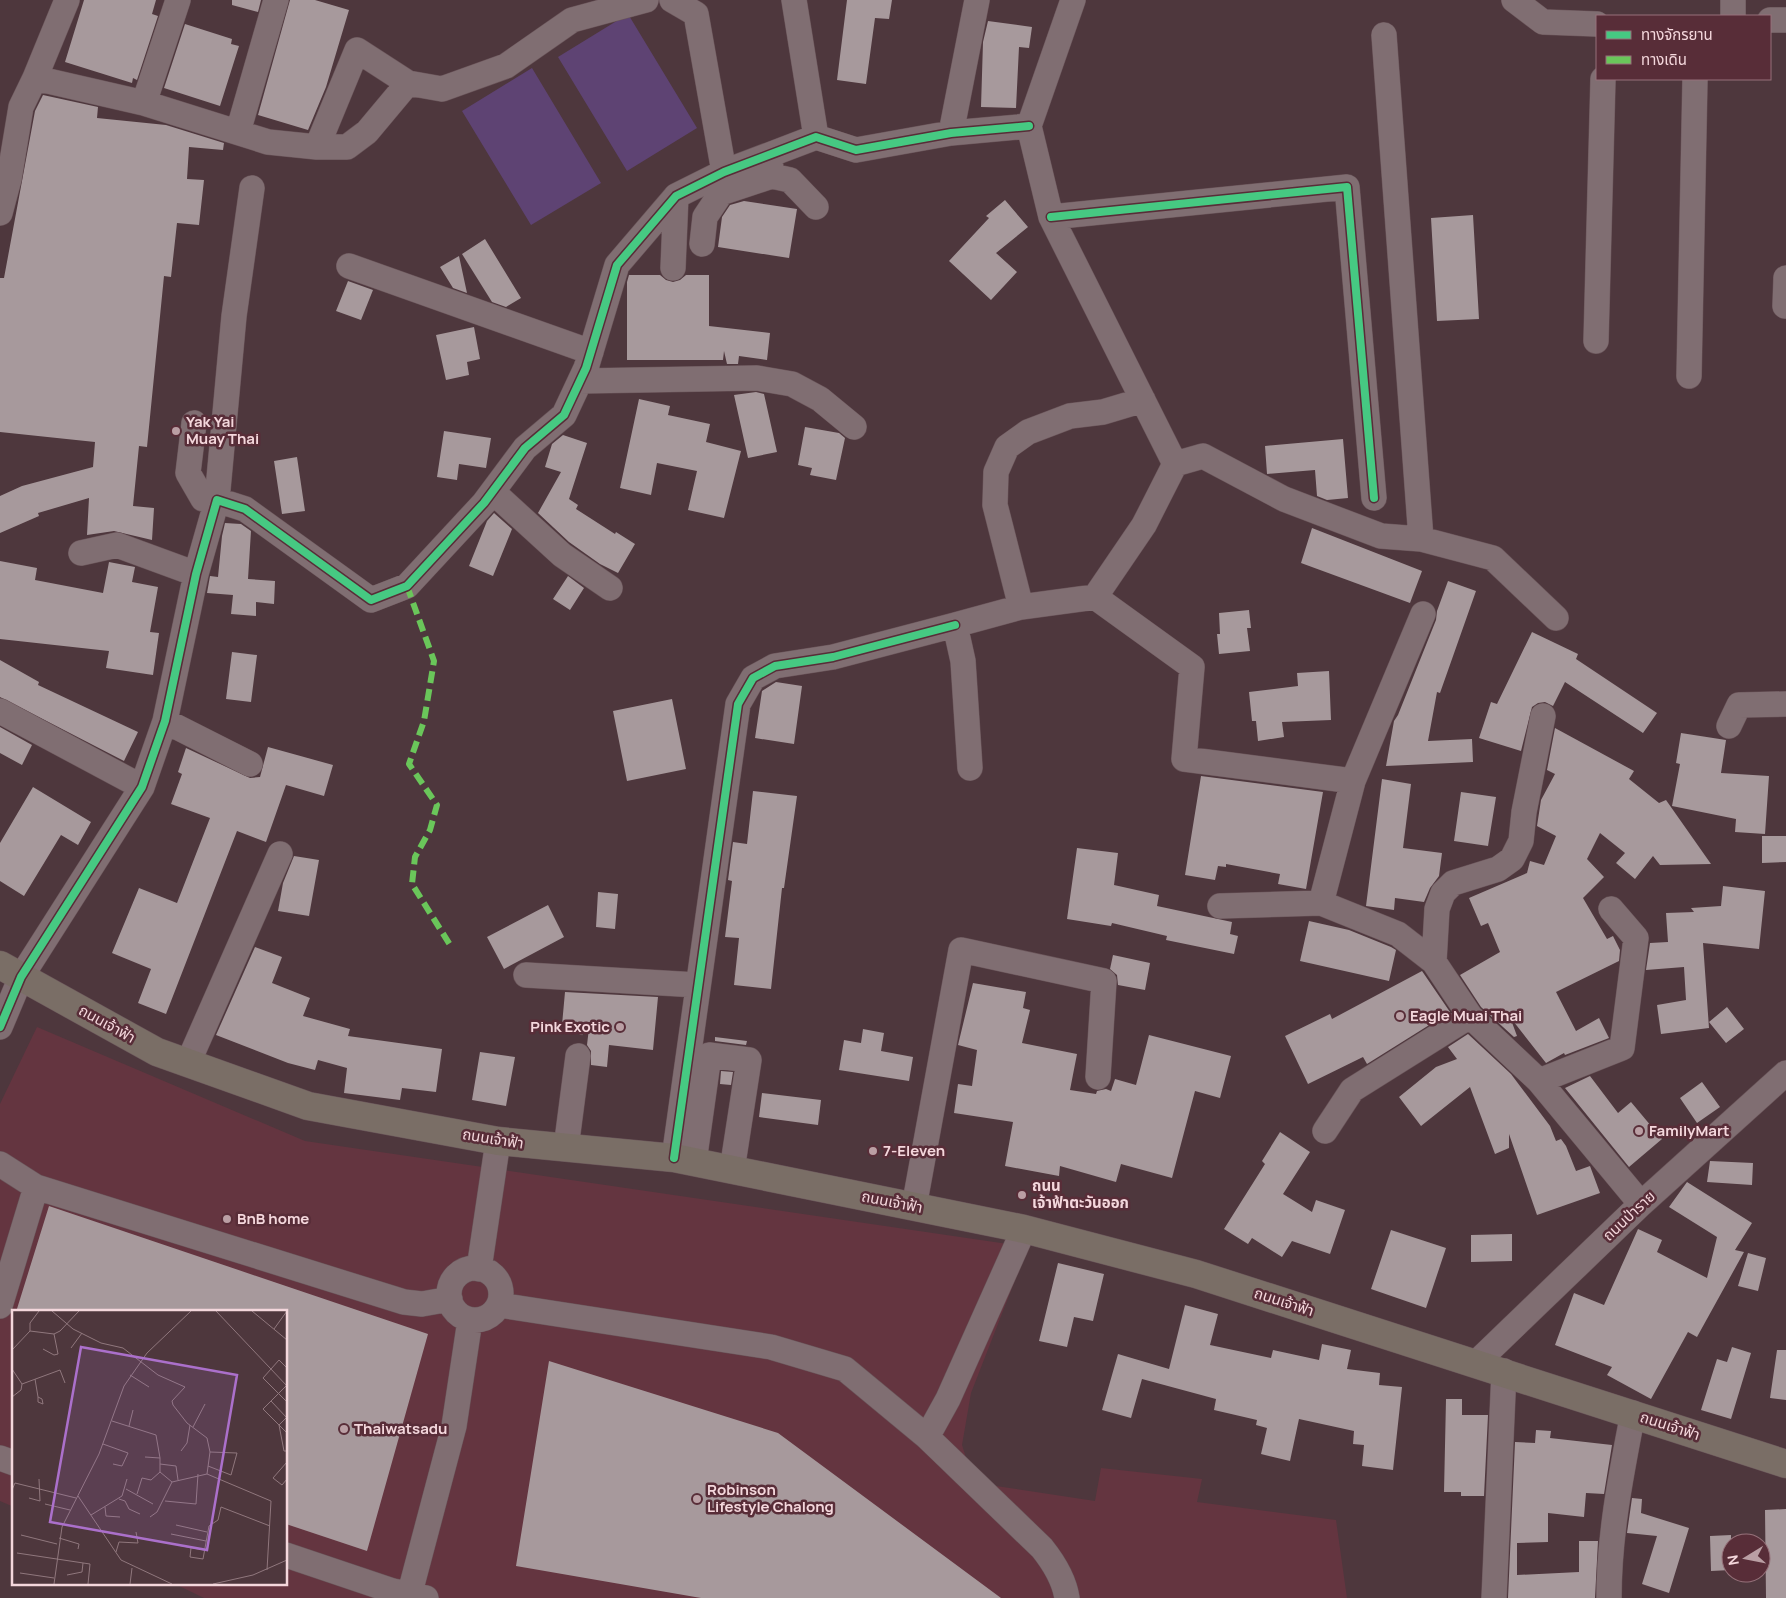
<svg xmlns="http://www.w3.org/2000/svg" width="1786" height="1598" viewBox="0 0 1786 1598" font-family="Manrope,'Noto Sans Thai',sans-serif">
	<rect width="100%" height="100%" fill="#4e373d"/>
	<path fill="#643540" d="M37,1027l268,114 723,106 -57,146 -9,52 5,16 16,18 13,7 99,15 6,-33 101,11 -5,23 139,18 11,78h-1143l-29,-14h111v-272h-272v195l-14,-6v-397z"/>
	<path fill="#5e4373" d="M628,14l69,114 -70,43 -69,-114z
		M532,68l69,115 -70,42 -69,-114z"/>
	<path fill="#a7999c" d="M84,0h72l-4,14 6,2 -21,64 -4,-2 -1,5 -67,-21z
		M232,0h29l-3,12 -26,-7z
		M290,0h25l34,10 -23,77 -18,43 -50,-15z
		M847,0h45l-3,19 -14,-1 -9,66 -29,-4z
		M988,21l44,6 -3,21 -10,-1 -3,61 -35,-1 2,-65z
		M185,24l47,15 -1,5 8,2 -19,60 -56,-18z
		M43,95l55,12 -1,11 69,7 58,18 -1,7 -34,-3 -2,32 17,1 -5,45 -22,-2 -6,54 -7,-1 -17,171 -8,-1 -6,60 21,2 -2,32 -38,-9 -27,4 2,-37 -51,15 1,3 -39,17v-37l22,-10 71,-19 2,-25 -95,-10v-154h4l31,-167z
		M1005,200l23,27 -32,26 21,19 -26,28 -42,-39 40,-43 -3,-2z
		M744,201l53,8 -8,49 -71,-11 4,-30 8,-12z
		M1473,215l6,104 -42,2 -6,-103z
		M485,239l36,59 -15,9 -14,-5 -30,-48z
		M459,256l8,37 -14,-5 -13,-21z
		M629,275h31l6,5 7,2 7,-2 6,-5h23v51l61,7 -3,27 -28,-4 -1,8h-11l-3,-13 -1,9h-96v-78z
		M348,281l25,9 -12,30 -25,-9z
		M474,327l6,32 -13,3 2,13 -23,5 -10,-45z
		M756,392l8,2 13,58 -29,6 -14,-63z
		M639,399l31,7 -2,9 42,9 -4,18 35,9 -17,67 -36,-8 9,-39 -40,-8 -6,32 -31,-7z
		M805,427l34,6 6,5 -9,42 -26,-5 2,-7 -14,-3z
		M444,431l47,7 -5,30 -27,-4 -2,16 -20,-3z
		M563,435l24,8 -18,56 9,6 -2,4 39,25 1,-2 19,12 -17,29 -18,-9 -31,-22 -31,-29 23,-41 -16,-5 7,-23z
		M1343,439l5,59 -21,2 -10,-4 -2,-26 -48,4 -2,-28z
		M297,457l8,54 -23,3 -8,-53z
		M494,513l18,16 -19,47 -24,-10 18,-45z
		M225,523l16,1 10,7 -3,48 27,2 -1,23 -18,-2v14l-25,-2 2,-19 -26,-2 3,-17 8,1 4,-41z
		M1312,528l110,43 -12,32 -109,-40z
		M0,561l37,7 -2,12 68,13 6,-31 26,5 -3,15 26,5 -8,45 9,1 -6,42 -47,-7 3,-17 -109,-12z
		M568,576l16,12 -14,22 -17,-11z
		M1448,581l28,10 -36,102 -3,-1 -9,49 44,-2 1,23 -87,4 8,-45 4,-6 38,-95 1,-9z
		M1249,610l2,18h-4l3,23 -31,3 -2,-20h3l-1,-21z
		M1532,632l46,22 -2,5 81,54 -14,20 -78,-51 -12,24 -8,-4 -7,1 -6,4 -11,44 -42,-13 12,-36 6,2z
		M232,652l25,3 -6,47 -25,-3z
		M0,660l39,22 -1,3 100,47 -14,29 -124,-64z
		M1329,671l2,49 -49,2 2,15 -26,4 -2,-20h-4l-3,-29 49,-6 -1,-13z
		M776,682l26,4 -8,58 -39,-6 7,-47z
		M672,699l14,70 -59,12 -14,-70z
		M0,727l32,18 -10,20 -22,-12z
		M1555,728l79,43 -5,8 30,24 7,-3 45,64 -51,1 -7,-9 -18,23 -19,-16 9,-10 -25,-20 -13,26 17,18 -21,21 24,41 6,-3 7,14 -1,11 -63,31 20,39 23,-13 10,20 -44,17 -1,-2 -18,10 -36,-46 7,19 -3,1 -33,-30 -21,-32 40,-23 -12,-29 -7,3 -12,-28 58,-25 3,-12 14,4 12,-29 -19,-10 4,-26 14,-26 -8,-4z
		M1681,733l45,7 -5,33 48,3 -4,58 -30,-2 1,-13 -64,-13 8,-42 -4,-1z
		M268,747l65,18 -9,31 -38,-11 -20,57 -29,-11 -71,183 -28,-11 13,-34 -39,-16 27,-65 38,15 33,-85 -39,-14 11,-30 -4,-2 8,-24 64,30 10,-1z
		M1201,776l122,16 -17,97 -28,-5 2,-10 -54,-10v3l-8,-1 -3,14 -30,-5z
		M1382,779l29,5 -8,64 39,5 -3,23 -9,12 -6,14 -29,-4 -1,12 -28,-4z
		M33,787l58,35 -13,23 -17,-10 -37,61 -24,-15v-38z
		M753,791l44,5 -13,92h-2l-11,101 -37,-4 5,-47 -14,-1 7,-56 -4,-1 5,-38 14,2z
		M1461,792l35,5 -8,49 -34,-5z
		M1762,836h24v26l-24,1z
		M1077,848l41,5 -4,32 45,10 -2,11 75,16 -2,12 8,2 -4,18 -68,-14 1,-4 -55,-13 -1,3 -44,-7z
		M294,856l25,4 -10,56 -31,-5 5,-28z
		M1723,886l42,5 -6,58 -56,-6 6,85 -48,6 -4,-29 29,-5 -2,-33 -38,3 4,-27 18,-1 -2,-29 28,-1 -3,-4 30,-2z
		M598,892l20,2 -3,35 -19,-2z
		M548,905l16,32 -60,32 -17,-32z
		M1309,921l40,9 42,17 5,3 -7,31 -89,-20z
		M255,947l27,10 -10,26 38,15 -7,18 47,13 -2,7 94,13 -6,43 -34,-4 -2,12 -56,-7 3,-25 -29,-8 -3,10 -27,-7 -72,-28z
		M1113,955l37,8 -5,27 -27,-5 -1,-10 -7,-6z
		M1422,971l28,41 -83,52 -4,-7 -55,27 -23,-48 45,-22 2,5z
		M973,983l53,9 -3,16 7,2 -8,33 55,11 -7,36 26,4 1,-3 9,-2 5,2 4,-12 21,6 13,-50 82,21 -11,42 -25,-7 -23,87 -51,-14 -5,18 -56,-16 -1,10 -54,-10 8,-44 -59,-9 4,-29 14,2 5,-36 -19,-5z
		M565,992l93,5 -5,53 -44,-5 -2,22 -16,-2v-14l-4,-6 2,-17 -27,-3z
		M1727,1007l17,22 -18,14 -17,-21z
		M863,1029l21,4 -3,18 32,6 -4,24 -70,-11 5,-30 17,3z
		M1468,1034l43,40 39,52 6,15 5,-2 5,7 10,25 14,-5 10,27 -63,22 -28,-81v14l-14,6 -25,-67 -49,39 -22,-29 37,-30 21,-8 -9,-12z
		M715,1037l32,4 -1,4 -31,-4z
		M480,1052l35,5 -9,49 -34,-6z
		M721,1071l12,1 -2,13 -11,-1z
		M1590,1076l28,37 13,-11 31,37 -33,28 -64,-79z
		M1702,1082l18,25 -23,16 -17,-25z
		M762,1093l59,7 -3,25 -59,-8z
		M1280,1132l30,20 -27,42 29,18 4,-12 29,10 -15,44 -38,-13 -10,16 -30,-19 -4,6 -24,-15 41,-65 -3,-3z
		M1710,1161l43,2 -1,22 -45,-3z
		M1687,1182l65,41 -17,27 9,2 -47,85 -9,-5 -37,67 -44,-24 5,-8 -57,-22 19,-52 30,12 34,-76 24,11 -5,12 50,26 10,-41 -48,-30z
		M49,1206l379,128 -61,217 -81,-27v-212h-270z
		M1391,1230l55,18 -20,60 -55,-19z
		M1512,1234v27l-41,1v-27z
		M1748,1253l18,5 -8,33 -20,-5z
		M1058,1263l46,11 -11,47 -19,-4 -7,30 -28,-6z
		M1185,1305l33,9 -8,31 61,13 2,-8 46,10 3,-16 29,6 -4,19 33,4 -1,12 23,2 -9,83 -31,-4 2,-21 -11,-1 1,-13 -55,-12 -9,42 -29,-7 6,-26 -11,-3 1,-5 -43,-10 2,-11 -74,-20 -11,39 -29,-8 16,-56 51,15z
		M1732,1347l19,6 -20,66 -30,-9 16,-51 10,3z
		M1777,1350h9v50l-16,-2z
		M549,1361l229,72 223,165h-300l-185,-32z
		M1446,1399h16v16h26l-4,81h-23v-4h-17z
		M1536,1430l15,1 -1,7 62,7 -8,49 -18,-1 -2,24 -36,-4v29l-31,1v32l62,-3v-31h19l-3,57h-87l7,-156 20,1z
		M1632,1498l10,1 -1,14 48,15 -20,65 -27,-9 15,-48 -30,-3z
		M1786,1509v89h-20l-1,-88z
		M1731,1535v35l-20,1 -1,-35z"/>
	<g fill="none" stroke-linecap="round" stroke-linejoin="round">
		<g stroke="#695459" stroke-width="26">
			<path id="minor" d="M67,0l-32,78 109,25 124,39 49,5h30l20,-15 41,-49 34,6 64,-23 66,-46 74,-20
				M672,0l24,14 28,158
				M794,0l22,137
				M1073,0l-44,126 22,91 124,247 -31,61 -49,72
				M1514,0l29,22 54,2
				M1733,16v-16
				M1770,20h16
				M1384,35l37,504
				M144,103l34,-103
				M238,132l38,-132
				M951,133l26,-133
				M317,147l40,-97 51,33
				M770,160l2,16 18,4 26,27
				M0,213l9,-34 12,-72 14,-29
				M1051,217l296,-30 27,311
				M702,244l3,-27 16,-24 51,-17
				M349,266l242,86
				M673,268l3,-72
				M1785,306l1,-28
				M1596,341l7,-262
				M1689,376l6,-297
				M580,381l177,-3 35,6 28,15 34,28
				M194,423l-6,50 15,26 14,1 17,-184 18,-128
				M1175,464l28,-8 81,43 97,37 40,3 72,19 63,60
				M493,492l69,63 48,33
				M81,553l36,-8 79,29
				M1021,607l-26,-102 1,-33 11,-25 21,-15 42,-16 33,-4 40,-12
				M0,711l142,76
				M165,721l85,43
				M1729,726l10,-21 47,-1
				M970,768l-7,-107 -8,-36 66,-18 74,-10 97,70 -8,92 169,22
				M1321,903l32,-122 70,-167
				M1220,906l101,-3 77,31 36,28 36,54 69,65 102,123
				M1434,962l3,-53 6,-16 10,-10 45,-14 14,-10 9,-18 3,-29 19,-96
				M526,975l171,10
				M0,1027l21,-50 121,-190 23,-66 31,-147 21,-74 28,9 126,91 36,-14 77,-83 41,-55 39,-33 22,-47 31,-103 59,-69 48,-24 92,-35 40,13 95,-17 78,-7
				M188,1063l92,-209
				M1539,1081l83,-33 14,-110 -25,-29
				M1325,1131l27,-41 118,-74
				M566,1148l12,-92
				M674,1158l64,-454 15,-26 22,-12 58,-9 122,-32
				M694,1162l15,-107 40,5 -17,110
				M0,1164l36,23 368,115 18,2 28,-5
				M914,1207l47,-257 143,31 -6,96
				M449 1294a26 26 0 1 1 52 0a26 26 0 1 1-52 0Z
				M479,1269l19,-128
				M499,1305l272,42 74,22 82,68 115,111c12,15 22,31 25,50
				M0,1306l36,-119
				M1476,1363l165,-159 145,-131
				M927,1437l21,-38 76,-170
				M0,1458l14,5
				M286,1555l107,36 33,7
				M409,1596l45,-170 16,-106
				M1494,1598l10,-227
				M1609,1598c0,-63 12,-123 24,-185"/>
		</g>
		<g stroke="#695459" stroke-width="29">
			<path id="major" d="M0,965l157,87 151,54 190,35 176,17 350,71 172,45 590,190"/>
		</g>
		<path stroke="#7b6b6e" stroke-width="3" stroke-dasharray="4 2.5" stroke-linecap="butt" d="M581,1035l1,-8"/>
		<use href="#minor" stroke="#806e72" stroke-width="25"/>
		<use href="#major" stroke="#7a6e66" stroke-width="28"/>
		<path stroke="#6ac65a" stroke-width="6" stroke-dasharray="12 6" stroke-linecap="butt" d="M407,586l27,75 -10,60 -15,43 28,41 -7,25 -15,27 -3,27 40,64"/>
		<g stroke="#582d38" stroke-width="11">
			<path id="cycleway" d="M1051,217l296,-30 27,311
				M0,1027l21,-50 121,-190 23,-66 31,-147 21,-74 28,9 126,91 36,-14 77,-83 41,-55 39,-33 22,-47 31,-103 59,-69 48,-24 92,-35 40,13 95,-17 78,-7
				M674,1158l64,-454 15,-26 22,-12 58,-9 122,-32"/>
		</g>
		<use href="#cycleway" stroke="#46c982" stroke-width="8"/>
	</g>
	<g fill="#ba9fa4" stroke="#582d38" stroke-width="2">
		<circle cx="176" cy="431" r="5"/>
		<circle cx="1400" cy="1016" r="5"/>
		<circle cx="620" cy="1027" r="5"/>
		<circle cx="1639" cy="1131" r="5"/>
		<circle cx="873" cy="1151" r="5"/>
		<circle cx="1022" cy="1195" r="5"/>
		<circle cx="227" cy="1219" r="5"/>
		<circle cx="344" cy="1429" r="5"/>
		<circle cx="697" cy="1499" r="5"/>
	</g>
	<g text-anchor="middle" stroke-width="5" stroke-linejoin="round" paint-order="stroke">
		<g font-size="15" font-weight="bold" fill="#f4d7dc" stroke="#582d38" text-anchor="start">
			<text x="186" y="427">Yak Yai<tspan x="186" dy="17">Muay Thai</tspan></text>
			<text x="1410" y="1021">Eagle Muai Thai</text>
			<text x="610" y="1032" text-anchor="end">Pink Exotic</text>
			<text x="1649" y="1136">FamilyMart</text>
			<text x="883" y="1156">7-Eleven</text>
			<text x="1032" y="1191">ถนน<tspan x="1032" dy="17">เจ้าฟ้าตะวันออก</tspan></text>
			<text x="237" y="1224">BnB home</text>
			<text x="354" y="1434">Thaiwatsadu</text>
			<text x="707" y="1495">Robinson<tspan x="707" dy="17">Lifestyle Chalong</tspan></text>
		</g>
		<g font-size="15" fill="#f4d7dc" stroke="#582d38">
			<text transform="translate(107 1024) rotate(29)" y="5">ถนนเจ้าฟ้า</text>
			<text transform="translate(493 1139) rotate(9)" y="5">ถนนเจ้าฟ้า</text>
			<text transform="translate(892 1202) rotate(11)" y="5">ถนนเจ้าฟ้า</text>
			<text transform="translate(1629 1216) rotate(-43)" y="5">ถนนป่าราย</text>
			<text transform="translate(1284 1302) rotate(18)" y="5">ถนนเจ้าฟ้า</text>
			<text transform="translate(1670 1426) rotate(18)" y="5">ถนนเจ้าฟ้า</text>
		</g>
	</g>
	<g transform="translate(12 1310)">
		<rect width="275" height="275" fill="#4e373d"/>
		<path fill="none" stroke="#90777d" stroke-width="1" d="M40,1l21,18 28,14 22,5 35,27 27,12 -13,14 1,4 14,18 20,15 3,14 -3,22M204,1l71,75M240,1l35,29M262,19l13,-18M18,21v-8l9,-12M59,38l11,-15M31,39l11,6 4,-1 -4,-20M0,40l18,-19 24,3 6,-3 19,-20M275,58l-8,-8 -16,18 24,24M0,59l10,15 38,-14 5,13M118,65l19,12M23,69l3,18 4,2 1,5 -5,-2v-5M275,75l-24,24 16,16 5,26h3M0,87l9,-7 1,-6M259,91l16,17M275,107l-8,8 8,8M100,111l44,14 4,23M117,116l4,-16M181,117l12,-23M91,134l25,9 -6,13 -9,-2M169,141l6,-8 3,-18M275,152l-14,16 9,7 5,-6M148,154l16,2 2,14M196,156l23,9 6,-22 -27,-1M148,162l12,10 35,-8 64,27 -4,69M114,179l27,15M0,180l3,-7 61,15M125,184l5,-16 9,2 9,-8v-14l-15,-1M66,186l43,64 51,24M17,188l11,3 -1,-22M107,189l6,2 4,8 11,5M153,191l31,3 2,-30M33,194l25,6M93,197l1,9 14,1M79,205l31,-19 5,-17M138,207l7,-5 15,-30M164,215l31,7M159,224l35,7M9,225l36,9M47,228l20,6 -1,5M165,235l27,5M179,238l-1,9 13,2 6,-33 9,-6 3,-13 49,19M104,242l3,-10 19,1 -2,-11M5,243l73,11 -2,20M8,263l34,5M55,265l15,-3 1,-9M42,274l8,-57 37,-73 25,-68 23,-33 44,-42M118,274l2,-16M201,274l40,-9 34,-15"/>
		<path fill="#ab70cb" fill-opacity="0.15" stroke="#ab70cb" stroke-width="2.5" d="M69,37l156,28 -30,175 -157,-28z"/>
		<rect width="275" height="275" fill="none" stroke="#f4d7dc" stroke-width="2.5"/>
	</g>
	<rect x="1596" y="15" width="175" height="65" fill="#582d38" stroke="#96717a"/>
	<rect x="1606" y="31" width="25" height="8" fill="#46c982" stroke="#96717a"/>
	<text x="1641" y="40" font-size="15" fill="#f4d7dc">ทางจักรยาน</text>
	<rect x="1606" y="56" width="25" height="8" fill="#6ac65a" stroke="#96717a"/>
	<text x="1641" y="65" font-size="15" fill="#f4d7dc">ทางเดิน</text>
	<g transform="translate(1746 1558) rotate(260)"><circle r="24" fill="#582d38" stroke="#96717a"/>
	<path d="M0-4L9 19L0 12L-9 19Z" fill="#ba9fa4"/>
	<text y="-8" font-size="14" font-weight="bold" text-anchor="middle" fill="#f4d7dc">N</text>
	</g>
</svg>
